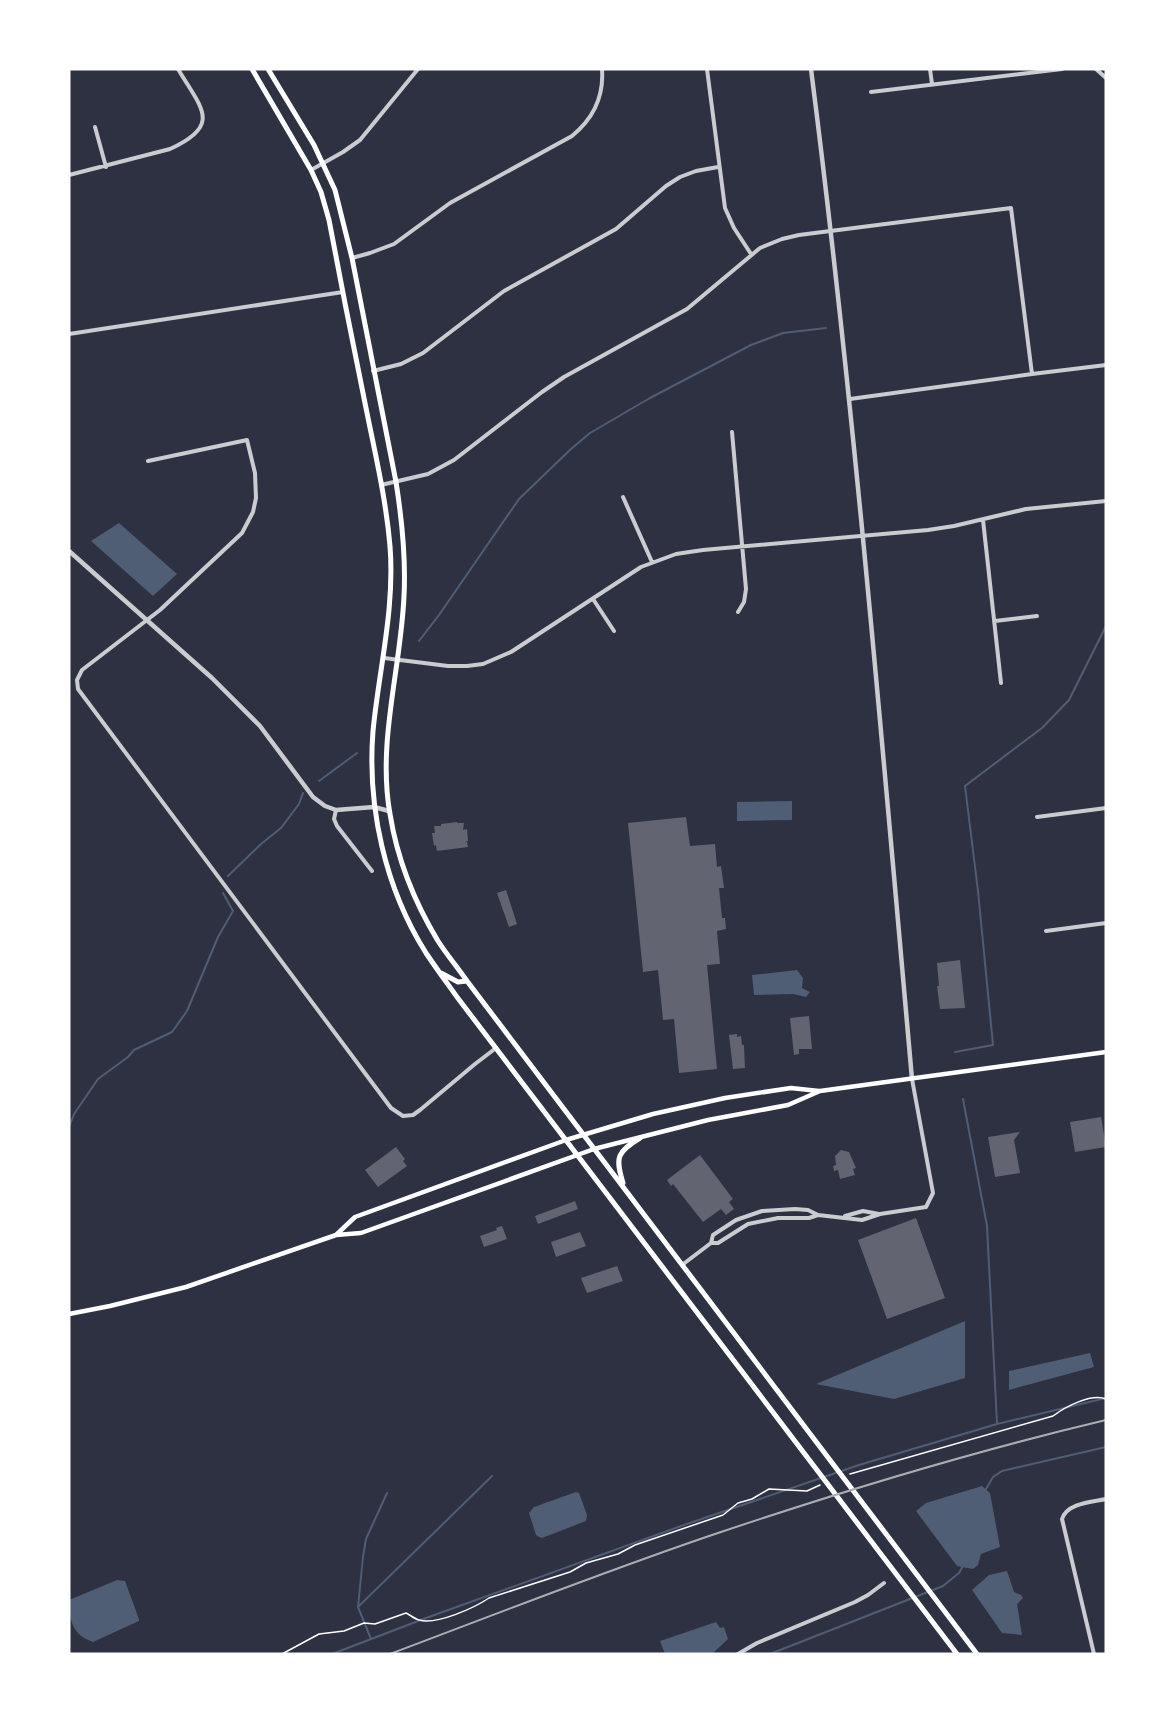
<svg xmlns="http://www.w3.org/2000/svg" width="1175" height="1723" viewBox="0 0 1175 1723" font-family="Cabin,sans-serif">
	<rect width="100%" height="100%" fill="#2d3142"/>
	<path fill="#4f5d75" d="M119,523l58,51 -24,22 -62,-55z
		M792,801v19l-55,1v-19z
		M797,970l6,8 -1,10 8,4 -4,5 -13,-3 -39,1 -2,-20z
		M965,1321v57l-71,21 -78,-15z
		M1090,1353l4,14 -85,23v-19z
		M982,1486l8,7 10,54 -19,7 -3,11 -5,4 -16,-3 -41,-55 10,-8z
		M576,1492l3,1 8,22 -1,6 -44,17 -3,-1 -3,-2 -7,-22 5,-6z
		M1007,1571l7,21 7,3 2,3 -6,6 5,31 -20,-2 -30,-43 17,-15z
		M117,1580l8,1 14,38v2l-46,21c-21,-7 -24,-23 -24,-42z
		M716,1622l4,6 4,-1 4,12 -15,14 -48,1 -5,-13z"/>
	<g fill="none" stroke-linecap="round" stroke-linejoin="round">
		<path stroke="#4f5d75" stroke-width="2" d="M419,641l20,-26 80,-116 52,-50 19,-16 60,-35 101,-53 32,-12 43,-5
			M319,781l38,-28
			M228,876l33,-32 20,-16 18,-24 4,-11
			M955,1052l38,-7 -15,-154 -13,-105 77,-58 27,-28 37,-74
			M963,1099l24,127 10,197
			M69,1127l5,-13 24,-35 30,-22 6,-7 38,-18 15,-21 31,-74 15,-26 -10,-18
			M986,1489l7,-12 9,-6 104,-24
			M358,1607l134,-131
			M371,1639l-13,-32 5,-50 3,-18 21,-46
			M332,1654l94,-36 258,-93 175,-60 138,-41 109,-26
			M770,1654l173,-68 16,-13 5,-9"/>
	</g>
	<path fill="#626471" d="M686,817l4,29 25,-2 2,23 4,-1 3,22h-5l3,30h3l1,11 -9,2 3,33 -13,1 10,104 -38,4 -5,-54 -11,1 -5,-50 -15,2 -15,-149z
		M457,822v1h7l-1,7 4,-1 1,12 -3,1h2l1,5 -31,4 -1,-6 -2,1 -2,-13h3l-1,-7h7v-2z
		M506,890l11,34 -8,3 -12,-34z
		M960,960l5,48 -25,1 -3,-23h2l-2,-23z
		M809,1016l3,33h-13v5l-5,1 -4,-37z
		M737,1034v3l4,-1 1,9h2l1,23 -12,1 -4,-34z
		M1101,1117l5,30 -31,5 -5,-30z
		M1020,1132l-6,8 6,33 -25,4 -7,-40z
		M396,1147l9,12 -2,2 4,5 -29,21 -13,-17z
		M841,1150l8,2 7,16 -3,1 2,6 -15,4 -2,-9 -4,1 -1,-5 3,-1 -1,-9z
		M700,1155l33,44 -4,3 5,7 -8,6 -5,-6 -18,13 -30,-38 -2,2 -4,-6z
		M575,1201l3,8 -40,15 -3,-8z
		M916,1218l29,80 -58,21 -29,-79z
		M502,1226l5,13 -23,8 -4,-11 17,-6 -1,-2z
		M580,1232l6,14 -30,11 -5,-15z
		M617,1266l6,15 -36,12 -6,-15z"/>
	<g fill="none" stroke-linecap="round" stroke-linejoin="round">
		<path stroke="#fff" stroke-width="1.5" d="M850,1474l203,-58c12,-9 38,-23 53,-17
			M278,1654h4l37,-20 25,-3 20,-8 11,1 31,-11c4,2 9,6 13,7 18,5 55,-12 70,-22l81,-26 16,-9 32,-9 17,-9 88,-30 15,-12 14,-4 17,-10 38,2 13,-6"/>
		<path stroke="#caccd0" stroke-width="4" d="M707,69l18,139 9,20 17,26
			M930,69l2,15
			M1096,69l10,9
			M871,92l191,-23
			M95,127l11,40
			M311,170l32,-18 17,-12 58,-71
			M69,175l101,-26c53,-24 31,-41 8,-80
			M352,258l18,-5 24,-9 56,-41 122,-67c21,-17 32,-40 30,-67
			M69,334l274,-42
			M373,371l28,-7 22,-11 81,-62 112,-62 50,-43 14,-9 16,-6 22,-4
			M850,399l182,-25 74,-9
			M732,432l14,157 -2,13 -6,10
			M148,461l99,-21 8,33 1,25 -3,14 -11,21 -82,77 -78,60 -5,10 1,9 313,419 12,8 10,-1 7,-5 55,-46 21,-16
			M381,485l47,-11 26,-14 88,-68 22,-15 123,-68 73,-61 22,-9 17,-4 212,-27 21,166
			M623,497l29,65
			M983,520l18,163
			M593,599l21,32
			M995,621l42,-5
			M384,658l64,8h19l16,-2 28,-12 130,-85 35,-13 27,-4 225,-20 26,-4 72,-17 80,-8
			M336,810l-2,9 3,7 35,45
			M1037,817l69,-9
			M1046,931l60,-8
			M845,1216l18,-5 16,3
			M711,1243l2,-8 23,-15 26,-9 33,-2 13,1 10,5 44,5 18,-6 46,-7 7,-14 -21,-114
			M682,1265l29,-22h7l30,-19 30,-6h31l9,-3
			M738,1654l19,-11 98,-41 13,-7 16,-12
			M1094,1654l-32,-135c5,-16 30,-17 44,-20"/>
		<path stroke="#caccd0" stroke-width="4.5" d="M811,69c43,336 71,673 101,1010
			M69,551l143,127 48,48 53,71 12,9 11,4 38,-3 15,4"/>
		<path stroke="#fff" stroke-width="4.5" d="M336,1235l19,-18 211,-77 87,-26 72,-16 66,-10 28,3
			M69,1314l41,-8 76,-19 150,-52 25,-2 233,-84 114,-29 80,-15 32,-14 286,-39"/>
		<path stroke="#fff" stroke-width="5" d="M252,69l59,101 10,22 8,28c12,63 24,125 37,188 9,45 20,91 24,138 5,63 -11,123 -17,185 -6,76 12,157 53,222 10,15 21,30 31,44l500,657
			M268,69l46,76 21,45 17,68 44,224c6,38 10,76 8,114 -3,72 -27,146 -14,218 7,44 25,89 48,127 9,14 20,27 29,40l510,673
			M441,973l17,9 9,-1
			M623,1183c-8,-26 -6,-31 17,-45"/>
		<path stroke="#abadb3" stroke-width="2" d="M390,1654c109,-41 218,-84 328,-121 128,-43 257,-82 388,-113"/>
	</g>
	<rect width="1175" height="1723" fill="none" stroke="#ffffff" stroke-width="141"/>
</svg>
